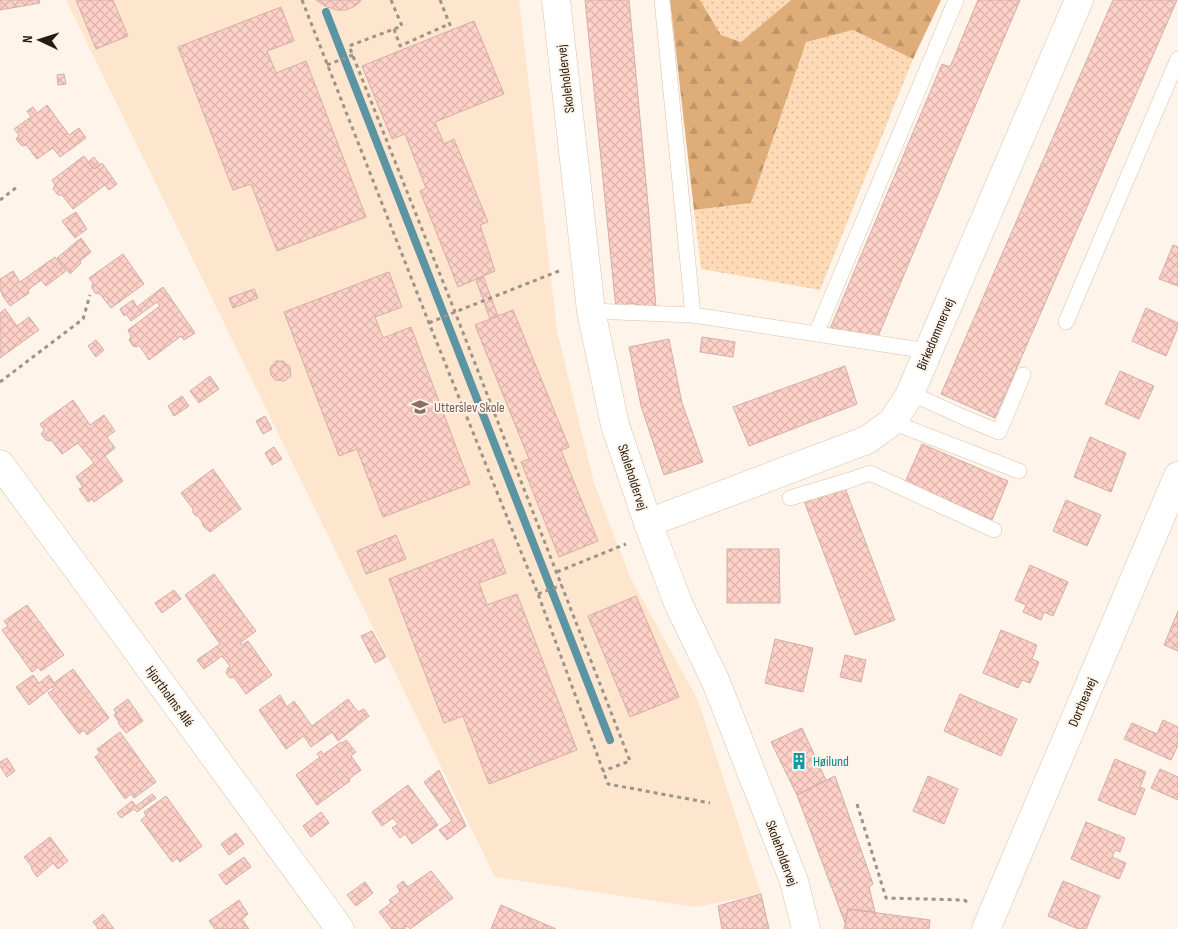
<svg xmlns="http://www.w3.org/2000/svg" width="1178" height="929" viewBox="0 0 1178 929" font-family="'Sofia Sans Condensed',sans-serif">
	<defs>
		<pattern id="grass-dots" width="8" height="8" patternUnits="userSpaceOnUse" patternTransform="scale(1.25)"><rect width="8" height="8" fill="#fedab6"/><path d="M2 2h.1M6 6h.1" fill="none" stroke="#daba9c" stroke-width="1.8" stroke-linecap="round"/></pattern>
		<pattern id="forest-firs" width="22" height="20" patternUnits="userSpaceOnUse" patternTransform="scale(1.25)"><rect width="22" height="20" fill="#dfad79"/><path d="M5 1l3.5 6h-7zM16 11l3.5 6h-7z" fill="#bf9468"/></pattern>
		<pattern id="building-cross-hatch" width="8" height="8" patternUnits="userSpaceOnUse" patternTransform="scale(1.25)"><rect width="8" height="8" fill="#ffd1c8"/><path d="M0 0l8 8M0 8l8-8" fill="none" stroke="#dab3ab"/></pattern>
	</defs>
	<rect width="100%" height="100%" fill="#fff4ea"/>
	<path fill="#fee5cd" d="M66,0h453l38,331 37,152 36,94 68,123 63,194 -65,13 -201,-30z"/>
	<path fill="url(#grass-dots)" d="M700,0h91l-50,42 -20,-7z
		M853,30l60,29 -93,231 -119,-21 -7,-59 57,-7 55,-162z"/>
	<path fill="url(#forest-firs)" d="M670,0h30l21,35 20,7 50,-42h150l-28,59 -60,-29 -47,12 -55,161 -57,7z"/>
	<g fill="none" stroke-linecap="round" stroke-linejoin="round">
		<path stroke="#5b94a2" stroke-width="8" d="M326,12l284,728"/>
	</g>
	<path fill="url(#building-cross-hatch)" stroke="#d2afa8" d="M0,0h39l1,3 -40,7z
		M76,0h37l15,36 -32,13z
		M316,0h45l-2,3 -6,4 -7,3h-9l-10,-3z
		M585,0h44l20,215 7,93 -27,-5 -13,6z
		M978,0h42l-144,341 -46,-12 112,-265 8,3z
		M1113,0h64l-182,418 -54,-24z
		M281,7l13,34 -27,10 9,22 30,-12 60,156 -89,34 -26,-67 -18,6 -55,-143z
		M474,21l30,73 -69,28 9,22 10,-5 34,83 -8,3 15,46 -37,16 -38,-96 6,-3 -21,-54 -13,5 -30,-73z
		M64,74l2,10 -8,1 -1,-10z
		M47,105l22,30 10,-7 7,10 -26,19 -7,-9 -16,11 -11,-14 -2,1 -3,-1 -5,-6 3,-4 -5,-6 17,-12 -4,-6 6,-4 4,6z
		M84,156l10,13 8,-6 15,21 -8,6 -4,-5 -32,24 -11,-14h-4l-5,-6 2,-4 -3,-5z
		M94,157l6,8 -6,4 -6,-7z
		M76,212l11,17 -12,9 -13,-17z
		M81,238l10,14 -11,9 1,2 -11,11 -13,-16z
		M1173,245l5,2v39l-19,-7z
		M123,254l21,30 -33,24 -11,-14 -5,-1 -3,-5v-3l1,-2 -4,-5z
		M55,257l11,14 -20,15 -5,-6 -13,10 1,3 -19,13 -8,-11h1l-3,-5v-11l13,-8 7,11z
		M389,272l13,35 -27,10 8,21 28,-11 59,157 -87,33 -26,-68 -18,7 -55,-144z
		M483,276l15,40 -8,3 -14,-39z
		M163,287l32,46 -11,7 -3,-4 -32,24 -10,-15 -2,2 -4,-1 -4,-6 2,-4 -3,-6 32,-24 -3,-4 -26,19 -5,-7 -2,2 -4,-7 13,-9 4,7z
		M254,289l4,9 -25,10 -4,-10z
		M1146,308l32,15v4l-12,29 -34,-15z
		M5,309l12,17 12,-9 10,13 -39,28v-45z
		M513,310l56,137 -8,3 37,91 -39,16 -38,-95 8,-3 -54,-134z
		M702,337l33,5 -2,15 -33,-5z
		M669,339l13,64 21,59 -39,13 -23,-69 -12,-59z
		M96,340l8,10 -8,7 -8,-11z
		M276,361h7l7,6 1,9 -7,5 -9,-1 -4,-5 -1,-7z
		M845,366l12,38 -108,42 -16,-39z
		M1120,371l34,15 -15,33 -34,-15z
		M210,376l9,13 -20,14 -9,-12z
		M182,396l7,10 -15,10 -6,-10z
		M73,400l17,25 14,-10 11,16 -8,6 8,11 -10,8 18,25 -29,21 -2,-3 -4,3 -9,-13 4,-2 -7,-10 18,-14 -16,-20 -16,11 -11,-14 -1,1 -4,-1 -5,-6 3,-4 -4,-6z
		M265,416l7,13 -9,5 -7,-13z
		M1090,437l36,16 -15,39 -37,-15z
		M922,444l86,37 -16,39 -87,-38z
		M274,447l8,12 -10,6 -7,-12z
		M213,469l28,40 -31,23 -7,-6 -1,-4 -4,-6h-2l-3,-3v-4l-12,-16z
		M844,485l51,135 -40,15 -51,-134z
		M1066,500l35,15 -14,31 -34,-15z
		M396,535l10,24 -40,15 -9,-23z
		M493,539l13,34 -27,10 8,22 30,-11 60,156 -88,34 -26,-68 -19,7 -55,-144z
		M727,549h52l1,54h-53z
		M1030,565l38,17 -15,34 -9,-4 -3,8 -18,-8 3,-7 -11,-5z
		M214,574l42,57 -16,12 1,2 7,-4 24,34 -26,19 -12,-17 -4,1 -4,-5 2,-5 2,-2 -8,-10 -18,13 -7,-9 23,-16 -35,-49z
		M174,590l7,9 -19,14 -7,-10z
		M636,596l43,101 -49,20 -42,-101z
		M27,605l37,50 -23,16 -3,-4 -6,5 -30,-42 6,-4 -4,-5z
		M1178,611v40l-14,-6z
		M1001,630l36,15 -5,14 7,3 -9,21 -8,-3 -4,8 -35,-15z
		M372,631l14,26 -11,6 -14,-27z
		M775,639l38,9 -10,44 -38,-9z
		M845,655l21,5 -5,22 -21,-5z
		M73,669l36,49 -22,17 -3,-5 -5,4 -31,-41 6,-4 -2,-2 -23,18 -13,-18 17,-12 6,8 10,-8 5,8z
		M960,694l57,25 -16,37 -57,-25z
		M280,695l7,12 7,-6 18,25 36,-27 10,13 6,-3 5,7 -31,25 -6,-9 -21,15 -7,-11 -18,13 -27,-39z
		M128,699l15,22 -17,12 -8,-10 1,-1 -5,-7 2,-2 -2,-4z
		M1163,720l15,7v18l-7,15 -47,-21 8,-16 25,11z
		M802,728l24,52 -29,15 -26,-53z
		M120,732l36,50 -22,16 -3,-4 -6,5 -30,-42 5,-4 -3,-4z
		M346,740l10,12 -5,4 10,14 -12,9 1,2 -33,24 -21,-30 24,-18 -3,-3 4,-3 3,3 17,-12 1,1z
		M7,758l8,13 -8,6 -7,-11v-4z
		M1115,759l31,13 -6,15 5,2 -10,26 -37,-15z
		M1160,769l18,8v23l-27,-12z
		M439,770l27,56 -19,14 -8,-10 13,-9 -28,-39z
		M835,776l38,108 -4,3 6,25 -27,-3 -3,14 -48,-128z
		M928,776l30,13 -14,35 -31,-13z
		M408,785l30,40 -26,19 -7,-10 -5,4 -8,-10 6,-4 -5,-6 -11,8 -10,-14z
		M152,794l4,4 -19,14 -3,-3 -13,9 -4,-5 15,-12 4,5z
		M166,796l36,50 -22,16 -3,-4 -5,4 -31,-42 5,-4 -2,-4z
		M321,812l8,11 -18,14 -8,-11z
		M1086,822l39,16 -5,14 -5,-2 -3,7 14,6 -7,16 -48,-20z
		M236,833l8,11 -15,11 -8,-11z
		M50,837l18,24 -10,8 -5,-6 -16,14 -6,-9 1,-1 -8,-10z
		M244,857l7,10 -25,18 -7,-10z
		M431,871l22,27 -43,31 -2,-3 -4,3h-12l-13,-17 12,-9 -2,-3 11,-8 -3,-6 6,-5 5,6z
		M1063,881l37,15 -14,33h-8l-30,-13z
		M365,882l8,11 -17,13 -9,-11z
		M761,894l8,35h-47l-4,-23z
		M239,900l9,14 -6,5 7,10h-34l-6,-8z
		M501,905l55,24h-65z
		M848,909l82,11 -1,9h-85z
		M103,914l11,15h-17l1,-1 -5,-6z"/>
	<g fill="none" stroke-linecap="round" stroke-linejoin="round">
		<g stroke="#dbc2aa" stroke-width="16">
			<path id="lane" d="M662,0l31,315
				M591,311l102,4 235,36
				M1066,322l112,-263
				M816,334l140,-334
				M910,393l53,24 36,15 24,-57
				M892,422l127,49
				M790,498l60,-18 20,-7 124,57"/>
		</g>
		<g stroke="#dbc2aa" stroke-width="29">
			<path id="street" d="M0,464l98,133 242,332
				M648,523l219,-83 25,-18 17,-26 170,-396
				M986,929l192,-453"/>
		</g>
		<g stroke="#dbc2aa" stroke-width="29">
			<path id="secondary" d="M556,0l35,311 24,114 33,98 30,80 38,79 78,199 12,48"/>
		</g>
		<path stroke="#9d938a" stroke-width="3" stroke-dasharray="4 4" stroke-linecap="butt" d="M302,0l127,323 109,271 70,190 102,19
			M391,0l11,26 -53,20 106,266 175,449 -27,10
			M440,0l12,30
			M394,29l6,17 49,-22
			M327,65l26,-10
			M0,200l17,-13
			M429,323l26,-11 104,-41
			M0,382l83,-63 7,-24
			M557,572l69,-28
			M538,594l24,-9
			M857,804l29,94 78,2 5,3"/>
		<use href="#lane" stroke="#fff" stroke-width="15"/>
		<use href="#street" stroke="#fff" stroke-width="28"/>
		<use href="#secondary" stroke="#fff" stroke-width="28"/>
	</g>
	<defs>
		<g id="school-bare" transform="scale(1.35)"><path d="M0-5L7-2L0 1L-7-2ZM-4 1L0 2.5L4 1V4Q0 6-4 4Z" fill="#8d6e63" stroke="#fff4ea" stroke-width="2.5" paint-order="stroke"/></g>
		<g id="building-bare" transform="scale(1.35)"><path d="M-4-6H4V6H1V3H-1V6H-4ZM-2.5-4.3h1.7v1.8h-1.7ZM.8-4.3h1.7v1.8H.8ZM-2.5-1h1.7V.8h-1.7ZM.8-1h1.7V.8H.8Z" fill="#0f9aa8" stroke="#fff4ea" stroke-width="2.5" paint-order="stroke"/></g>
	</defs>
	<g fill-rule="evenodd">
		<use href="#school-bare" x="420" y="407"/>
		<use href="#building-bare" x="799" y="761"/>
	</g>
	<g text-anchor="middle" stroke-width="4" stroke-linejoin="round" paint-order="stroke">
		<g font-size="14" fill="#251c13" stroke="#fff4ea">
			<text transform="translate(565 79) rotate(-97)" y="5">Skoleholdervej</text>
			<text transform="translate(935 334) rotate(-67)" y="5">Birkedommervej</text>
			<text transform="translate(633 477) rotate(72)" y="5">Skoleholdervej</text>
			<text transform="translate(170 696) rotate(54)" y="5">Hjortholms Allé</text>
			<text transform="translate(1082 702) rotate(-67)" y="5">Dortheavej</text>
			<text transform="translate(782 853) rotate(70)" y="5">Skoleholdervej</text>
		</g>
		<g font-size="14" fill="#785e54" stroke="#fff4ea" text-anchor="start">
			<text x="434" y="412">Utterslev Skole</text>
		</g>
		<g font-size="14" fill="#0d838f" stroke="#fff4ea" text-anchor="start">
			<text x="813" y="766">Høilund</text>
		</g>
	</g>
	<g transform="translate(40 40) rotate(274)" stroke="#fff4ea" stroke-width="4" paint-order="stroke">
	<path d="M0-4L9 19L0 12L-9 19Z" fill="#251c13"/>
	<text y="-8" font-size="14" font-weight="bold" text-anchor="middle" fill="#251c13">N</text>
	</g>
</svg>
